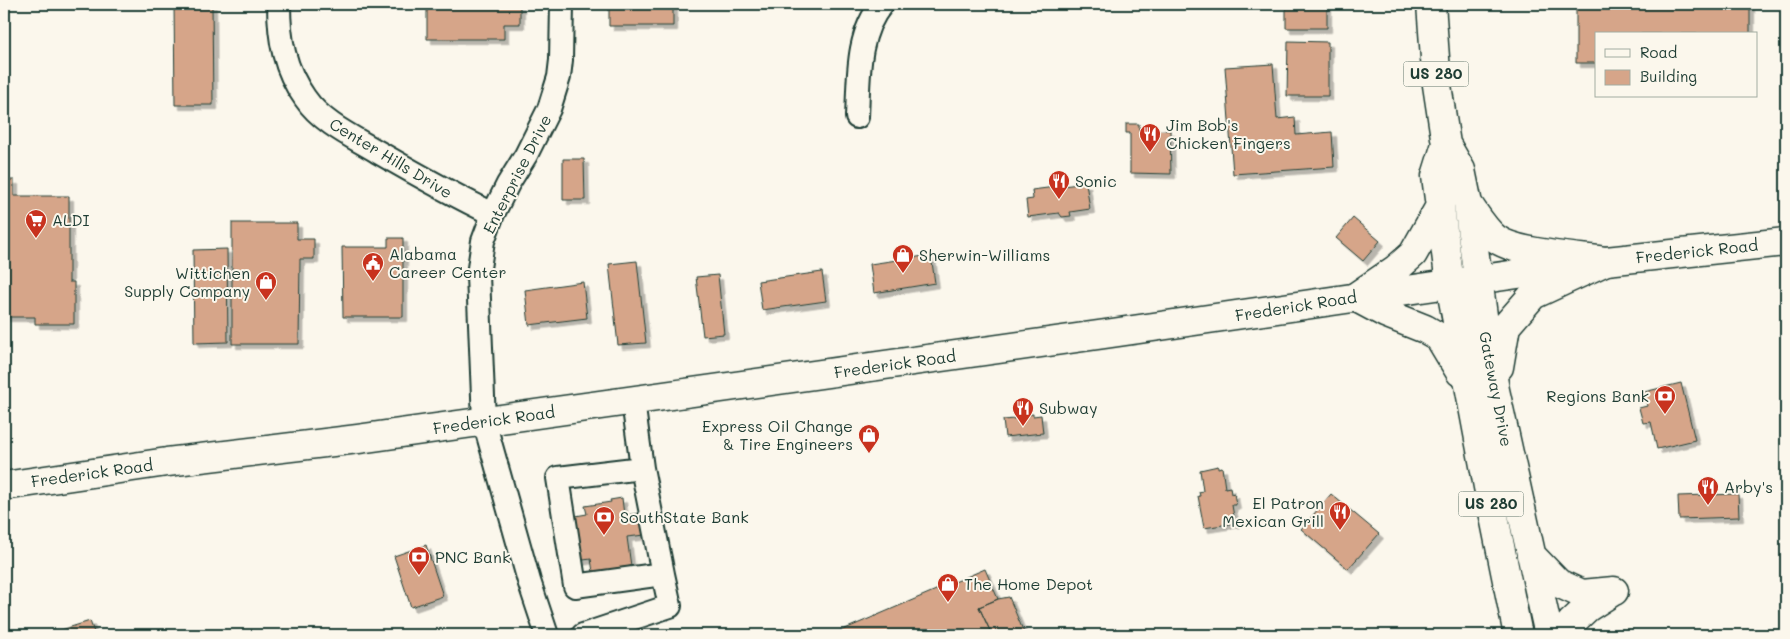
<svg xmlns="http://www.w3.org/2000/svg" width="1790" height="639" viewBox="0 0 1790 639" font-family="Mali,sans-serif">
	<defs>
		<filter id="shadow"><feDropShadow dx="4.5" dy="4.5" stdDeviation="0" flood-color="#0004"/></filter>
	</defs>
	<rect width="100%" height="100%" fill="#fbf7ec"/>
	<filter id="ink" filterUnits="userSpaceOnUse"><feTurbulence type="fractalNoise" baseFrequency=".02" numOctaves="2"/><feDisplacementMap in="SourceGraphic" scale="10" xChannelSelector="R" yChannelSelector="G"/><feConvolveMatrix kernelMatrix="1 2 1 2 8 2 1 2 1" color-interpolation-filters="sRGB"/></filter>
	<g filter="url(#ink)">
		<path fill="#d6a589" stroke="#1f3d34" filter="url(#shadow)" d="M174,4h38l1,101h-38z
			M427,4h93v20h-16v15h-77z
			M609,4h64v22h-64z
			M1286,4h41v24h-41z
			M1576,4h174v30h-154v29h-20z
			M1288,41l40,1v54h-41z
			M1273,64l4,55 18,-2 1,18 36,-3 2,35 -101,7 -8,-107z
			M1126,124h13v7l31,-1 1,44 -41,-1v-40h-4z
			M563,159h21l1,41h-22z
			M4,180h10v16h55v86h5v42h-39v-7h-31z
			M1086,183l4,26 -20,3 1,4 -9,1 -3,-4 -31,4 -2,-17 7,-1 -1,-9z
			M1353,218l27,23 -17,20 -27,-23z
			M232,223h65v16h17v20h-14l-1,85h-67z
			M388,238h15v79h-60l-1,-70h46z
			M227,249l1,93 -34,1 -1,-93z
			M931,255l4,28 -61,10 -4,-29z
			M637,261l9,82 -28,2 -9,-81z
			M822,272l4,29 -64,9 -4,-29z
			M718,275l6,59 -21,2 -7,-59z
			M583,282l4,36 -58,7 -4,-35z
			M1681,383l14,57 -38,9 -6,-27 -8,1 -4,-15 8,-2 -3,-14z
			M1033,414v2l8,-1 2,18 -38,4 -2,-17 11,-1v-3z
			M1218,466v2l4,-1 3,21 5,-1 1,7 3,-1 2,12h-4l3,18 -31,5 -6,-32h2l-1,-4 4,-1 -3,-21z
			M1331,494l48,40 -31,35 -47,-40z
			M1738,494l1,23 -60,2 -1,-23z
			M622,498l2,17 18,-2 3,22 -18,2 4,29 -38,6 -2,-13 -15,2 -6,-44 17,-3 -2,-8 26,-4 -1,-2z
			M426,545l17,51 -32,11 -17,-51z
			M985,569l13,30 -19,8 13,28h-161z
			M1009,597l16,38h-33l-13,-28 19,-8z
			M90,621l5,14h-50z"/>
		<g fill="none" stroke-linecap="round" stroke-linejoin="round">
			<g stroke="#1f3d34" stroke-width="26">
				<path id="minor" d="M279,4c0,35 5,65 26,94 17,25 48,39 73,54 38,22 75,43 115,62
					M857,117c2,-39 -1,-82 25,-113
					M633,401l9,67 -84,10 17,108 88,-12 -21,-106
					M547,635l-18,-54 -45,-160 -6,-146 5,-34 10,-27 15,-30 18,-29 23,-46 10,-32 2,-17 1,-56
					M583,635l87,-29 -7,-32"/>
			</g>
			<g stroke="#1f3d34" stroke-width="31">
				<path id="major" d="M4,486l163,-24 191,-23 747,-105 501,-73 180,-19"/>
			</g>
			<g stroke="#1f3d34" stroke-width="31">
				<path id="highway" d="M1431,4l6,81 9,59 15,26 7,34 16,119 11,67 54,245
					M1446,144l-10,32 14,108 38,203 30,148
					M1468,204c8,11 16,25 27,34 20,16 84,19 111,23
					M1440,206l-27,48 -17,15 -41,28 30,16 40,16 14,8 21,35
					M1499,367l7,-41 27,-31 73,-34
					M1531,555l27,28 24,11 32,-3
					M1568,635l3,-12 16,-15 25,-16"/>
			</g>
			<use href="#minor" stroke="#fbf7ec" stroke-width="22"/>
			<use href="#major" stroke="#fbf7ec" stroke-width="28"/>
			<use href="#highway" stroke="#fbf7ec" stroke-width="28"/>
		</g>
	</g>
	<defs>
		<g id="restaurant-pin" transform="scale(1.125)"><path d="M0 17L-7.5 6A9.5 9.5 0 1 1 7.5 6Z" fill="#c8321e" stroke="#fbf7ec"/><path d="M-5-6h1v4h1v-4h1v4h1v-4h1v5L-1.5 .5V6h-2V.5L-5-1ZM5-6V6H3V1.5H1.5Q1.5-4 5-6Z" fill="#fff"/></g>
		<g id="supermarket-pin" transform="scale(1.125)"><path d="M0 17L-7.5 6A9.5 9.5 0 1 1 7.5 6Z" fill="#c8321e" stroke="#fbf7ec"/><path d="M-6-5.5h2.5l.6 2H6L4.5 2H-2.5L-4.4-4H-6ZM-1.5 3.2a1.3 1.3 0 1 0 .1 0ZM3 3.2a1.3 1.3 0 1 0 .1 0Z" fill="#fff"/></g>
		<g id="shop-pin" transform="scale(1.125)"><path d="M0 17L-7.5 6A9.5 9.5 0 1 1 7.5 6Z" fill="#c8321e" stroke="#fbf7ec"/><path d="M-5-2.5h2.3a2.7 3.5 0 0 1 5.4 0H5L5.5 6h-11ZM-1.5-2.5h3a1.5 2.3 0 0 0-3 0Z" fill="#fff"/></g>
		<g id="civic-pin" transform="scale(1.125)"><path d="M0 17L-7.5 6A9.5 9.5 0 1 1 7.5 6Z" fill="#c8321e" stroke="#fbf7ec"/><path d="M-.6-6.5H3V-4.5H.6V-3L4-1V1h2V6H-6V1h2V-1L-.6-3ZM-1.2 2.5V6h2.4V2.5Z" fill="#fff"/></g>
		<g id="bank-pin" transform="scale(1.125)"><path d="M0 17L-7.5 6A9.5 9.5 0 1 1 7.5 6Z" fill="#c8321e" stroke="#fbf7ec"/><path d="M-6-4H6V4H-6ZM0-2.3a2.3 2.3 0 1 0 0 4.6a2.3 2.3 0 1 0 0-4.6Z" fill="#fff"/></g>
	</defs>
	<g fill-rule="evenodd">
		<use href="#restaurant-pin" x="1150" y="134"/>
		<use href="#restaurant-pin" x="1059" y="181"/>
		<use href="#supermarket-pin" x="36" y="220"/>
		<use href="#shop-pin" x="903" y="255"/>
		<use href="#civic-pin" x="373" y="263"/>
		<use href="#shop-pin" x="266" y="282"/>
		<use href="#bank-pin" x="1665" y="396"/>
		<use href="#restaurant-pin" x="1023" y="408"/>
		<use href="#shop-pin" x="869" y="435"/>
		<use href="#restaurant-pin" x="1708" y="487"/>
		<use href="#restaurant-pin" x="1340" y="512"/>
		<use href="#bank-pin" x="604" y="517"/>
		<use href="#bank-pin" x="419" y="557"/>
		<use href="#shop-pin" x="948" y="584"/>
	</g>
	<g text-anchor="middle" stroke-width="4" stroke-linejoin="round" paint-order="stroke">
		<g fill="#fbf7ec" stroke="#61756b" stroke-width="1">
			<rect x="1403.5" y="61.5" width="65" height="25" rx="4"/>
			<rect x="1458.5" y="491.5" width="65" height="25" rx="4"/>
		</g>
		<g font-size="15" font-weight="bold" fill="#1f3d34">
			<text x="1436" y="79">US 280</text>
			<text x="1491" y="509">US 280</text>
		</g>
		<g font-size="16" fill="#1f3d34" stroke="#fbf7ec" text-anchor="start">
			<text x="1166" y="131">Jim Bob's<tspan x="1166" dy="18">Chicken Fingers</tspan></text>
			<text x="1075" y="187">Sonic</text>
			<text x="52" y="226">ALDI</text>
			<text x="389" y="260">Alabama<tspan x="389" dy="18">Career Center</tspan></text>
			<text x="919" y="261">Sherwin-Williams</text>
			<text x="250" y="279" text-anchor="end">Wittichen<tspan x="250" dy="18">Supply Company</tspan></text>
			<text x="1649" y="402" text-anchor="end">Regions Bank</text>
			<text x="1039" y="414">Subway</text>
			<text x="853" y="432" text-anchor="end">Express Oil Change<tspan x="853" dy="18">&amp; Tire Engineers</tspan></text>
			<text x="1724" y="493">Arby's</text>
			<text x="1324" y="509" text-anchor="end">El Patron<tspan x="1324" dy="18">Mexican Grill</tspan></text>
			<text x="620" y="523">SouthState Bank</text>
			<text x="435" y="563">PNC Bank</text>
			<text x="964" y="590">The Home Depot</text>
		</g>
		<g font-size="16" fill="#1f3d34" stroke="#fbf7ec">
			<text transform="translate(391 158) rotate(31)" y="6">Center Hills Drive</text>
			<text transform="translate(517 174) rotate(-63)" y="6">Enterprise Drive</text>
			<text transform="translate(1697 251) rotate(-6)" y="6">Frederick Road</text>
			<text transform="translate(1296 306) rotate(-9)" y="6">Frederick Road</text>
			<text transform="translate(895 364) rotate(-8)" y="6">Frederick Road</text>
			<text transform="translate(1496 389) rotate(79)" y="6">Gateway Drive</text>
			<text transform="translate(494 420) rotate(-8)" y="6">Frederick Road</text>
			<text transform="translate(92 473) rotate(-8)" y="6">Frederick Road</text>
		</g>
	</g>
	<rect width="1790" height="639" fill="none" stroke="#fbf7ec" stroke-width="20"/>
	<rect x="10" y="10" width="1770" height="619" fill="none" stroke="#1f3d34" stroke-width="2" filter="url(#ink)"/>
	<rect x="1595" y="32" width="162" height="65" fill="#fbf7ec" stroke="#a3ada2"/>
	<rect x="1605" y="49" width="25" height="8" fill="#fbf7ec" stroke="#a3ada2"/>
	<text x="1640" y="58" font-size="15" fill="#1f3d34">Road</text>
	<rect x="1605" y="70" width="25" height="15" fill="#d6a589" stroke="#a3ada2"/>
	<text x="1640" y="82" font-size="15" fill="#1f3d34">Building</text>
</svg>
